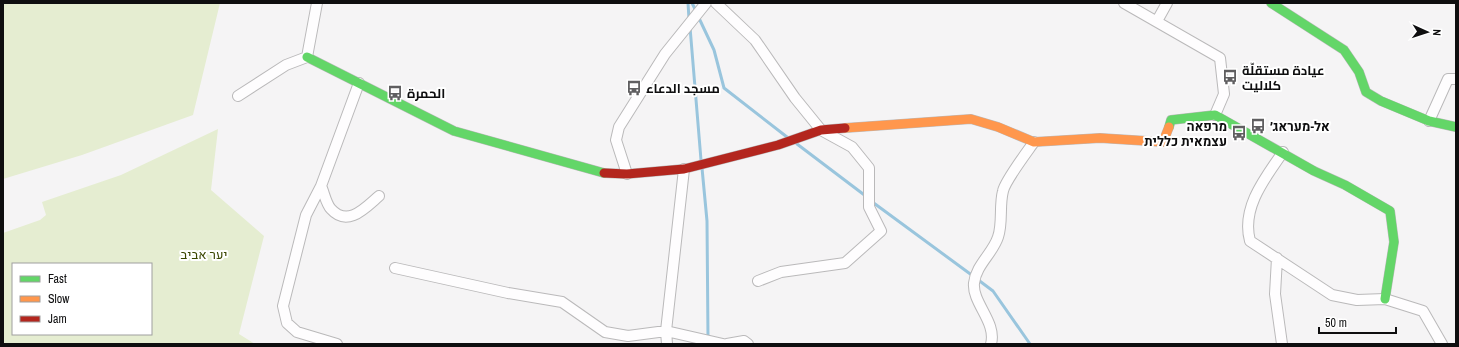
<svg xmlns="http://www.w3.org/2000/svg" width="1459" height="347" viewBox="0 0 1459 347" font-family="'Archivo Narrow',Cairo,Heebo,sans-serif">
	<rect width="100%" height="100%" fill="#f5f4f5"/>
	<path fill="#e5edd1" fill-rule="evenodd" d="M3,3h217l-27,112 -111,40 -79,24z
		M218,129l-7,61 53,46 -25,98 16,10h-252v-111l37,-13 6,-5 -4,-13 79,-27zM13,264h138v70h-138z"/>
	<g fill="none" stroke-linecap="round" stroke-linejoin="round">
		<path stroke="#99c5dd" stroke-width="3" d="M688,3l1,16
			M692,3l4,8
			M698,16l16,34 10,38 63,49
			M690,27l11,133
			M797,144l70,53
			M702,168l5,53 1,117
			M871,201l102,75
			M977,279l16,12 37,53"/>
		<g stroke="#bab9ba" stroke-width="12">
			<path id="street" d="M716,3l39,37 40,58 26,32 31,17 17,21v39l12,24 -36,32 -64,9 -23,9
				M1124,3l96,55 4,36 -9,21
				M1157,21l10,-18
				M238,96l48,-31 21,-8 10,-54
				M1429,121l19,-42h8
				M1283,152c-18,26 -42,56 -33,89l82,54 25,5 28,-1 38,12 19,33
				M627,174l-11,-34 3,-13 46,-73 41,-51
				M321,186c3,6 5,18 10,23 17,19 35,-2 48,-13
				M1277,258l-2,36 7,50
				M395,268l113,25 54,9 43,30 23,4 38,-5 57,13
				M337,344l-40,-12 -10,-9 -4,-17 23,-91 15,-29 38,-103
				M667,344l-1,-13 18,-162
				M727,344l17,-3 4,3
				M991,344c6,-22 -19,-41 -17,-61 2,-18 19,-30 24,-46 5,-14 1,-31 5,-46 2,-10 24,-39 31,-49"/>
		</g>
		<g stroke="#bab9ba" stroke-width="10">
			<path id="fast" d="M1271,3l73,47 15,22 7,20 15,9 48,20 27,6
				M307,57l147,74 150,42
				M1169,127l2,-7 44,-5 99,56 31,14 45,26 4,31 -9,57"/>
		</g>
		<g stroke="#bab9ba" stroke-width="10">
			<path id="slow" d="M845,128l126,-9 27,8 36,15 66,-4 63,4 6,-15"/>
		</g>
		<g stroke="#bab9ba" stroke-width="10">
			<path id="jam" d="M604,173l23,1 57,-5 94,-24 43,-15 24,-2"/>
		</g>
		<use href="#street" stroke="#fefdfe" stroke-width="10"/>
		<use href="#fast" stroke="#63d668" stroke-width="9"/>
		<use href="#slow" stroke="#ff974d" stroke-width="9"/>
		<use href="#jam" stroke="#b3261e" stroke-width="9"/>
	</g>
	<defs>
		<g id="bus-bare" transform="scale(1.2)"><path d="M-5-6H5V4H4V6H2V4H-2V6H-4V4H-5ZM-3.5-4V0h7V-4ZM-3.5 1.2v1.5H-2V1.2ZM2 1.2v1.5H3.5V1.2Z" fill="#5f5e60" stroke="#fff" stroke-width="2.5" paint-order="stroke"/></g>
	</defs>
	<g fill-rule="evenodd">
		<use href="#bus-bare" x="1230" y="77"/>
		<use href="#bus-bare" x="634" y="88"/>
		<use href="#bus-bare" x="395" y="93"/>
		<use href="#bus-bare" x="1258" y="126"/>
		<use href="#bus-bare" x="1239" y="133"/>
	</g>
	<g text-anchor="middle" stroke-width="4" stroke-linejoin="round" paint-order="stroke">
		<g font-size="13" font-weight="bold" fill="#0e0e0f" stroke="#fff" text-anchor="start">
			<text x="1242" y="75">عيادة مستقلّة<tspan x="1242" dy="15">كلاليت</tspan></text>
			<text x="646" y="93">مسجد الدعاء</text>
			<text x="407" y="98">الحمرة</text>
			<text x="1227" y="131" text-anchor="end">מרפאה<tspan x="1227" dy="15">עצמאית כללית</tspan></text>
			<text x="1270" y="131">אל-מעראג׳</text>
		</g>
		<g font-size="13" fill="#3a4600" stroke="#fff">
			<text x="204" y="259">יער אביב</text>
		</g>
	</g>
	<rect width="1459" height="347" fill="none" stroke="#0e0e0f" stroke-width="8"/>
	<rect x="12" y="263" width="140" height="72" fill="#ffffff" stroke="#9f9f9f"/>
	<rect x="20" y="276" width="20" height="6" fill="#63d668" stroke="#9f9f9f"/>
	<text x="48" y="283" font-size="12" fill="#0e0e0f">Fast</text>
	<rect x="20" y="296" width="20" height="6" fill="#ff974d" stroke="#9f9f9f"/>
	<text x="48" y="303" font-size="12" fill="#0e0e0f">Slow</text>
	<rect x="20" y="316" width="20" height="6" fill="#b3261e" stroke="#9f9f9f"/>
	<text x="48" y="323" font-size="12" fill="#0e0e0f">Jam</text>
	<g transform="translate(1427 32) rotate(93)" stroke="#ffffff" stroke-width="3" paint-order="stroke">
	<path d="M0-3L7 15L0 10L-7 15Z" fill="#0e0e0f"/>
	<text y="-6" font-size="11" font-weight="bold" text-anchor="middle" fill="#0e0e0f">N</text>
	</g>
	<path d="M1319 327v6h77v-6" fill="none" stroke="#0e0e0f" stroke-width="2"/>
	<text x="1325" y="327" font-size="12" fill="#0e0e0f" stroke="#ffffff" stroke-width="3" paint-order="stroke">50 m</text>
</svg>
